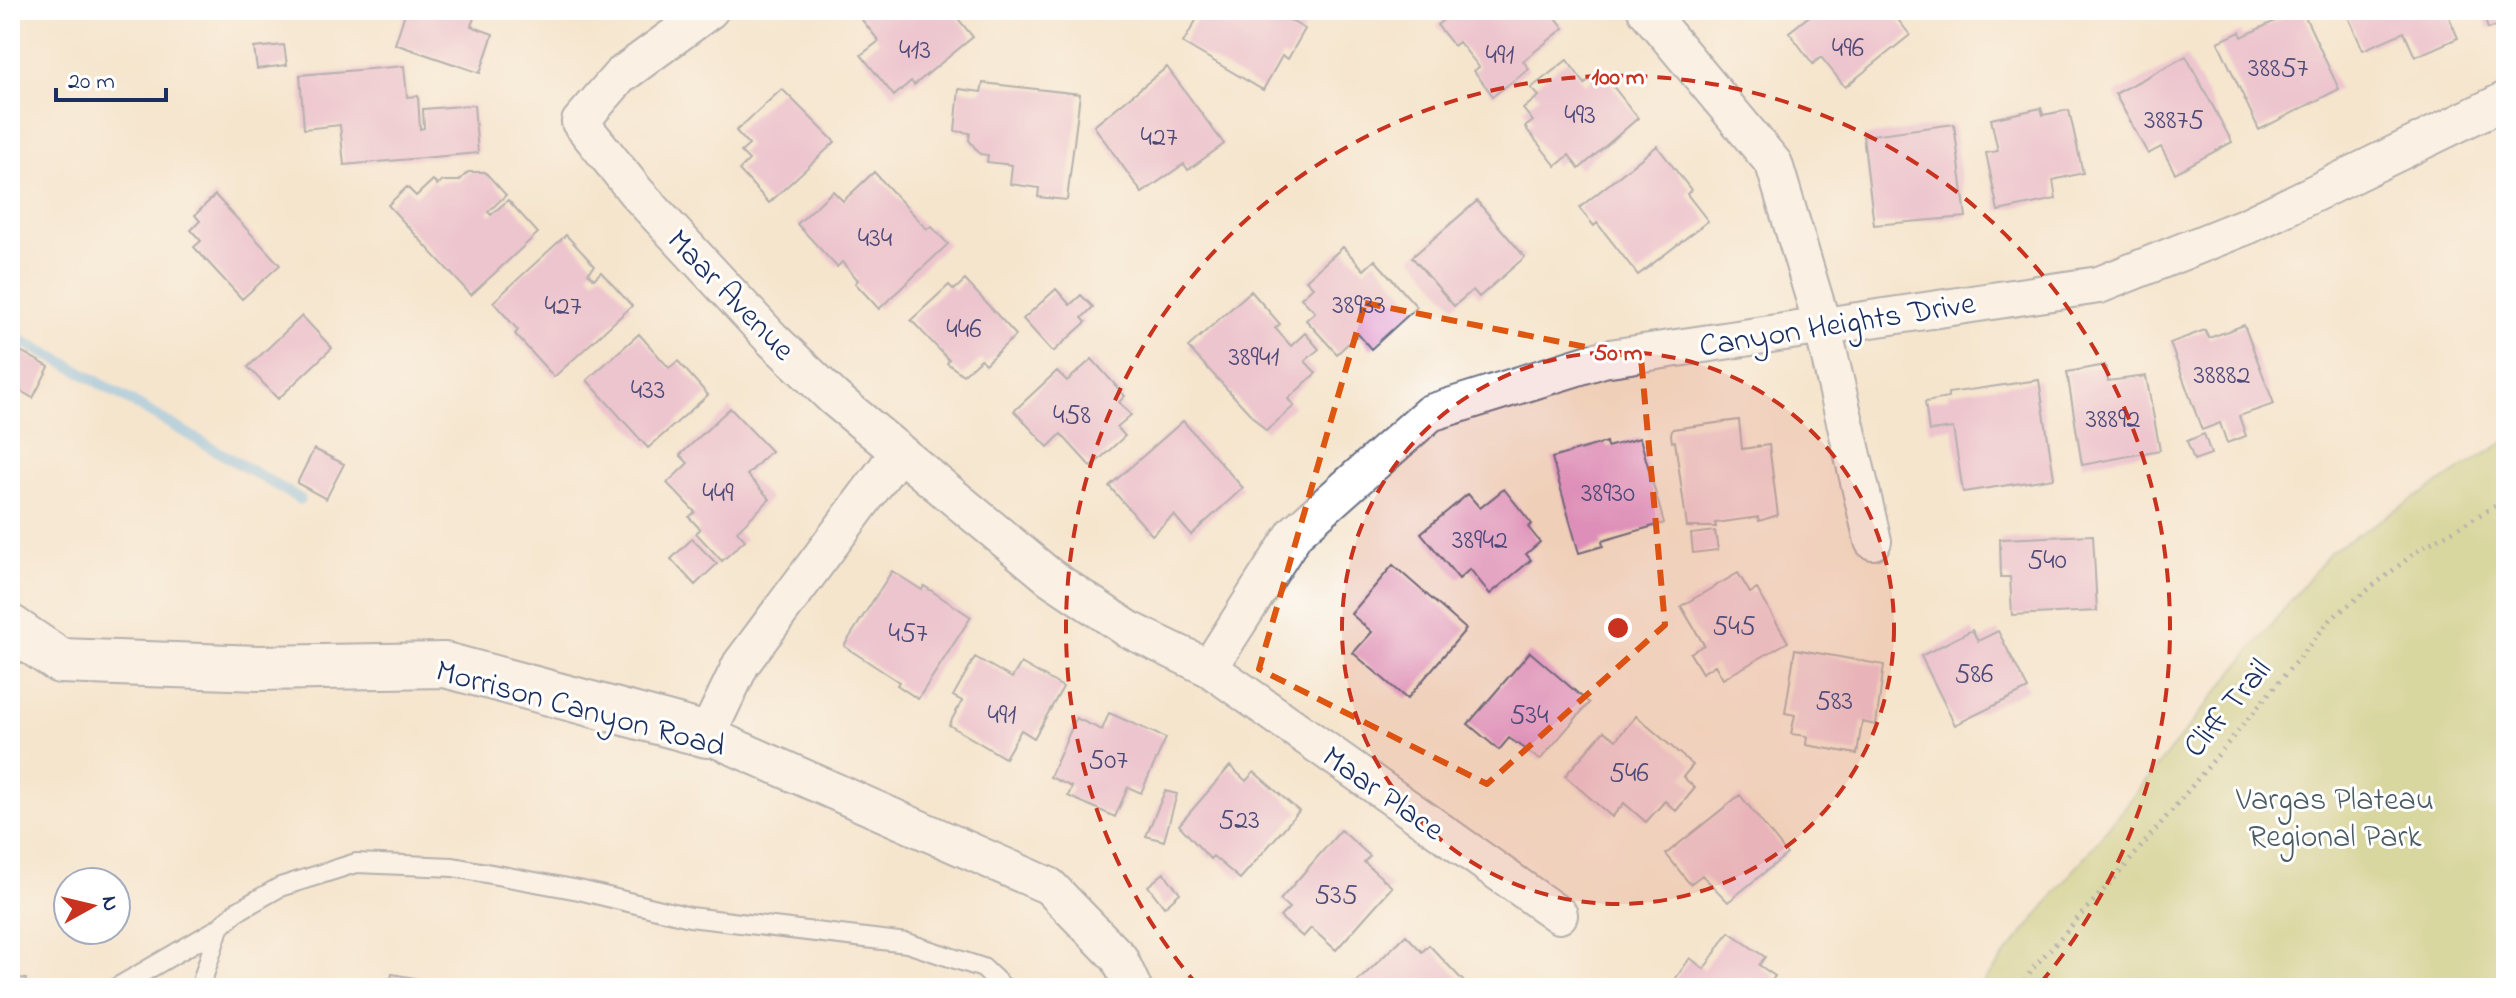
<svg xmlns="http://www.w3.org/2000/svg" width="2516" height="998" viewBox="0 0 2516 998" font-family="'Indie Flower',sans-serif">
	<rect width="100%" height="100%" fill="#fff"/>
	<filter id="ink" filterUnits="userSpaceOnUse"><feTurbulence type="fractalNoise" baseFrequency=".0125" numOctaves="2"/><feDisplacementMap in="SourceGraphic" scale="16" xChannelSelector="R" yChannelSelector="G"/><feConvolveMatrix kernelMatrix="1 2 1 2 8 2 1 2 1" color-interpolation-filters="sRGB"/></filter>
	<filter id="wash" filterUnits="userSpaceOnUse"><feTurbulence type="fractalNoise" baseFrequency=".006" numOctaves="4" result="noise"/><feDisplacementMap in="SourceGraphic" scale="32" xChannelSelector="R" yChannelSelector="G"/><feGaussianBlur stdDeviation="1.8" result="paint"/><feColorMatrix in="noise" values="0 0 0 0 0 0 0 0 0 0 0 0 0 0 0 0 0 1.4 0 .05"/><feComposite in="paint" operator="in"/></filter>
	<g filter="url(#wash)">
		<rect width="100%" height="100%" fill="#f5e5cd"/>
		<path fill="#b6c567" stroke="#687a62" stroke-width="2" d="M2506,441v547h-527l351,-436z"/>
		<g fill="none" stroke-linecap="round" stroke-linejoin="round">
			<path stroke="#74baeb" stroke-width="11" d="M10,335l55,28 235,136"/>
		</g>
		<g id="blocks">
			<path fill="#e29dce" d="M406,10h71l-6,16 22,8 -13,39 -85,-29z
				M854,10h97l22,27 -59,48 -3,-4 -17,15 -33,-41 18,-14z
				M1202,10l20,4 2,-4h48l33,19 -17,30 -6,-3 -19,34 -80,-47z
				M1452,10h98l14,18 -41,33 6,8 -36,27 -19,-25 5,-4 -20,-25 -5,4 -17,-21 17,-13z
				M1817,10h78l-3,2 18,23 -65,52 -24,-30 -8,7 -24,-32z
				M2298,10h4l37,79 -80,41 -41,-88 22,-10 2,5z
				M2345,10h101l12,28 -43,19 -11,-25 -41,18z
				M2482,10h24v13l-18,6z
				M284,45l3,20 -30,4 -3,-21z
				M2186,56l46,86 -57,31 -14,-26 -13,7 -33,-60z
				M1567,60l18,24 16,-13 37,47 -59,51 -10,-14 -13,11 -31,-39 8,-6 -10,-12 16,-13 -8,-8z
				M404,66l3,31 11,-1 2,33 4,-1 -1,-19 51,-4 4,48 -134,12 -4,-40 -36,4 -4,-54z
				M1167,67l57,77 -36,26 -4,-6 -42,29 -48,-67z
				M983,83l97,11 -13,106 -29,-3 1,-9 -29,-4 2,-19 -25,-3 1,-7 -8,-1 -11,-14 1,-7 -15,-2 4,-42 22,3z
				M782,89l53,53 -66,61 -30,-33 10,-10 -8,-8 8,-7 -13,-14z
				M2041,108l2,7 26,-5 14,63 -30,7 3,19 -58,12 -12,-58 12,-2 -7,-32z
				M1954,124l12,93 -92,8 -11,-89z
				M1657,146l34,44 -4,4 21,27 -70,54 -41,-52 -3,3 -15,-18z
				M468,172h17l21,23 -18,17 3,3 17,-15 30,33 -67,62 -83,-90 19,-18 9,9 17,-16 4,5 6,-4h16z
				M874,172l53,57 4,-3 17,18 -69,65 -24,-26 3,-3 -16,-18 -5,5 -40,-43 36,-33 10,10z
				M215,195l65,70 -38,34 -48,-52 7,-6 -10,-11 9,-9 -5,-6z
				M1477,201l48,56 -46,40 -6,-7 -19,16 -42,-49z
				M566,235l29,31 -7,7 6,6 7,-7 31,34 -78,71 -39,-43 3,-4 -25,-28z
				M1343,247l21,23 11,-10 42,47 -46,42 -13,-15 -21,20 -31,-34 9,-8 -14,-14 12,-11 -7,-7z
				M965,280l51,55 -31,29 -4,-5 -18,16 -16,-12 2,-3 -38,-40 38,-35 5,5z
				M1056,289l14,16 11,-10 12,12 -11,11 4,4 -33,30 -30,-33z
				M1251,291l29,33 -5,4 16,18 14,-13 14,16 -14,12 11,12 -28,26 6,7 -28,25 -78,-84z
				M302,316l30,32 -54,51 -30,-32z
				M2244,325l30,79 -35,12 7,20 -19,7 -7,-20 -18,7 -32,-87 35,-13 4,8z
				M639,334l30,34 9,-7 30,34 -60,53 -61,-68z
				M10,345l39,22 -16,31 -23,-13z
				M1092,359l33,37 -6,6 12,13 -14,12 8,9 -34,31 -30,-33 -13,13 -34,-36 43,-40 10,10z
				M2105,365l3,16 38,-5 14,74 -78,15 -15,-93z
				M2039,380l15,98 -91,14 -10,-64 -24,3 -4,-29 23,-4v-5z
				M730,408l41,43 -24,24 23,24 -33,32 8,9 -23,21 -26,-28 4,-4 -11,-12 6,-5 -28,-29 21,-20 -8,-8z
				M1739,420l3,29 27,-4 9,70 -19,6 -1,-4 -43,6 1,4h-29l-12,-86 -3,1 -1,-8 2,-5z
				M1183,421l60,67 -52,47 -17,-20 -22,20 -43,-49z
				M2204,434l7,20 -17,6 -7,-19z
				M1640,438l24,85 -62,18 1,5 -24,7 -27,-95 54,-16 1,5z
				M314,449l30,15 -18,35 -29,-16z
				M1504,489l28,35 -4,3 12,15 -14,12 5,6 -41,34 -20,-25 -11,10 -38,-46 47,-39 12,14z
				M1715,531l3,19 -25,3 -2,-19z
				M2093,535l4,76 -85,4 -2,-38h-9l-1,-38z
				M692,539l25,25 -22,21 -24,-26z
				M1393,565l73,64 -59,70 -54,-46 19,-21 -21,-18z
				M892,571l30,19 2,-4 47,31 -53,82 -21,-14 2,-3 -55,-36z
				M1738,573l12,20 7,-4 31,53 -65,37 -8,-14 -13,8 -12,-20 14,-8 -23,-39z
				M1972,630l6,11 20,-10 30,58 -73,36 -34,-69z
				M1795,649l89,16 -8,60 -14,-3 -5,32 -51,-9 1,-9 -16,-2 4,-19 -10,-2z
				M1530,652l59,51 -49,57 -31,-22 -10,12 -31,-26z
				M975,657l37,21 9,-15 42,24 -29,51 -13,-8 -16,28 -56,-33 13,-24 -9,-5z
				M1109,713l57,25 -25,55 -13,-6 -13,30 -47,-21 4,-9 -22,-10 26,-59 26,12z
				M1636,716l57,49 -10,12 12,11 -19,23 -11,-10 -19,21 -22,-19 -12,14 -47,-41 39,-45 12,9z
				M1230,766l16,15 8,-9 45,39 -59,68 -27,-23 -3,3 -31,-34z
				M1165,791l12,3 -13,47 -18,-5z
				M1740,795l47,59 -59,48 -26,-27 -12,9 -24,-30z
				M1341,830l29,26 -6,6 28,25 -56,63 -25,-22 -8,9 -23,-20 9,-9 -9,-8z
				M1164,873l16,20 -16,14 -16,-21z
				M1729,932l36,25 -6,8 16,11 -8,12h-98l21,-30 14,11z
				M1406,935l16,17 7,-7 39,41 -109,2 -2,-6z
				M392,974l23,4 -2,10h-24z
				M10,976l16,3 -2,9h-14z"/>
		</g>
	</g>
	<g filter="url(#ink)">
		<use href="#blocks" fill-opacity="0" stroke="#676f85" stroke-width="2"/>
		<g fill="none" stroke-linecap="round" stroke-linejoin="round">
			<g stroke="#676f85" stroke-width="22">
				<path id="service" d="M116,988l103,-60 17,-16 44,-25 76,-24 97,4 126,23 111,27 217,26 76,25 21,20
					M200,988l19,-60"/>
			</g>
			<g stroke="#676f85" stroke-width="40">
				<path id="minor" d="M710,10l-90,66 -40,46 56,70 136,147 62,59 216,179 78,52 81,39 350,247
					M1646,10l128,154 48,160 51,217
					M899,452l-158,212 -34,71 342,151 70,72 14,30
					M1209,668l86,-135 135,-120 173,-54 496,-74 150,-60 257,-125"/>
			</g>
			<g stroke="#676f85" stroke-width="48">
				<path id="tertiary" d="M10,627l50,34 199,7 186,-3 262,70"/>
			</g>
			<path stroke="#676f85" stroke-width="5" stroke-dasharray="2 6" stroke-linecap="butt" d="M2021,988l12,-20 94,-104 205,-246 88,-69 86,-49"/>
			<use href="#service" stroke="#fff" stroke-width="18"/>
			<use href="#minor" stroke="#fff" stroke-width="36"/>
			<use href="#tertiary" stroke="#fff" stroke-width="44"/>
		</g>
	</g>
	<path d="M0 0H2516V998H0ZM1365,303l276,55 24,267 -178,159 -228,-115z" fill="#f5e5cd" fill-opacity=".55" fill-rule="evenodd"/>
	<path fill="none" stroke="#de5710" stroke-width="6" stroke-dasharray="16 10" stroke-linejoin="round" d="M1365,303l276,55 24,267 -178,159 -228,-115z"/>
	<circle cx="1618" cy="628" r="276" fill="#c8321e" fill-opacity=".12"/>
	<g fill="none" stroke="#c8321e" stroke-width="4" stroke-dasharray="14 10">
		<circle cx="1618" cy="628" r="276"/>
		<path d="M1198 986A552 552 0 1 1 2038 986"/>
	</g>
	<g text-anchor="middle" stroke-width="6" stroke-linejoin="round" paint-order="stroke">
		<g font-size="28" fill="#4d4a7a">
			<text x="1848" y="56">496</text>
			<text x="915" y="58">413</text>
			<text x="1500" y="63">491</text>
			<text x="2278" y="76">38857</text>
			<text x="1580" y="123">493</text>
			<text x="2174" y="128">38875</text>
			<text x="1159" y="145">427</text>
			<text x="875" y="246">434</text>
			<text x="1359" y="313">38933</text>
			<text x="563" y="314">427</text>
			<text x="964" y="337">446</text>
			<text x="1254" y="365">38941</text>
			<text x="2222" y="383">38882</text>
			<text x="648" y="398">433</text>
			<text x="1072" y="423">458</text>
			<text x="2113" y="427">38892</text>
			<text x="718" y="501">449</text>
			<text x="1608" y="501">38930</text>
			<text x="1480" y="548">38942</text>
			<text x="2047" y="568">540</text>
			<text x="1734" y="634">545</text>
			<text x="908" y="641">457</text>
			<text x="1974" y="682">586</text>
			<text x="1834" y="709">583</text>
			<text x="1002" y="723">491</text>
			<text x="1529" y="723">534</text>
			<text x="1108" y="768">507</text>
			<text x="1629" y="781">546</text>
			<text x="1239" y="828">523</text>
			<text x="1336" y="903">535</text>
		</g>
		<g font-size="32" fill="#1b2f5e" stroke="#fff">
			<text transform="translate(732 294) rotate(46)" y="11">Maar Avenue</text>
			<text transform="translate(1837 323) rotate(-9)" y="11">Canyon Heights Drive</text>
			<text transform="translate(581 707) rotate(15)" y="11">Morrison Canyon Road</text>
			<text transform="translate(2226 707) rotate(-50)" y="11">Cliff Trail</text>
			<text transform="translate(1384 792) rotate(35)" y="11">Maar Place</text>
		</g>
		<g font-size="32" fill="#4a5c61" stroke="#fff">
			<text x="2335" y="809">Vargas Plateau<tspan x="2335" dy="37">Regional Park</tspan></text>
		</g>
	</g>
	<circle cx="1618" cy="628" r="12" fill="#c8321e" stroke="#fff" stroke-width="4"/>
	<g font-size="24" text-anchor="middle" font-weight="bold" fill="#c8321e" stroke="#fff" stroke-width="6" stroke-linejoin="round" paint-order="stroke">
		<text x="1618" y="84">100 m</text>
		<text x="1618" y="360">50 m</text>
	</g>
	<rect width="2516" height="998" fill="none" stroke="#fff" stroke-width="40"/>
	<g transform="translate(92 906) rotate(82)"><circle r="38" fill="#ffffff" stroke="#a4acbf" stroke-width="2"/>
	<path d="M0-6L14 30L0 20L-14 30Z" fill="#c8321e"/>
	<text y="-12" font-size="22" font-weight="bold" text-anchor="middle" fill="#1b2f5e">N</text>
	</g>
	<path d="M56 88v12h110v-12" fill="none" stroke="#1b2f5e" stroke-width="4"/>
	<text x="68" y="88" font-size="24" fill="#1b2f5e" stroke="#ffffff" stroke-width="6" paint-order="stroke">20 m</text>
</svg>
